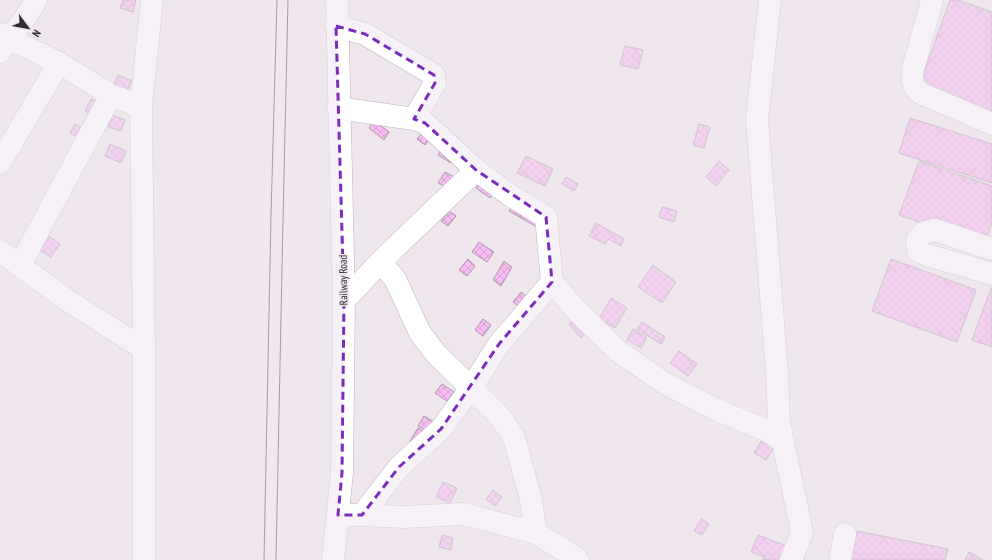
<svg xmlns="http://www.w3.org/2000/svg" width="992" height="560" viewBox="0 0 992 560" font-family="'PT Sans Narrow',sans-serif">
	<defs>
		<pattern id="building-cross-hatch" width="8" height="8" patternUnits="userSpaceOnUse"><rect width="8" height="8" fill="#f8bbf4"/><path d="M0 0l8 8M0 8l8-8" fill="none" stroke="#d5a1d2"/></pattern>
	</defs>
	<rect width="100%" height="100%" fill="#efe6ee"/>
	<path fill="url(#building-cross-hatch)" stroke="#a69da5" d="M123,0h13l-3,12 -13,-4z
		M950,0h8l34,12v102l-74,-25z
		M625,46l18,4 -5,19 -18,-4z
		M118,75l14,6 -7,14 -13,-6z
		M91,99l9,5 -7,12 -8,-5z
		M112,115l13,5 -4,11 -13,-4z
		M910,118l82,26v39l-93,-30z
		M374,121l15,11 -5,8 -15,-12z
		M75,124l13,8 -5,8 -13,-7z
		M699,124l11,3 -6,21 -11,-3z
		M426,128l7,6 -8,11 -8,-6z
		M110,144l16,7 -5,12 -16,-7z
		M444,145l14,8 -7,10 -13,-8z
		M526,156l27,13 -8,17 -28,-13z
		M719,161l10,9 -13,16 -10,-9z
		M919,161l73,25v37l-8,21 -85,-29z
		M445,172l13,7 -6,11 -14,-7z
		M566,177l12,7 -4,7 -12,-7z
		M483,178l14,10 -7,10 -14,-10z
		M515,202l27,16 -5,9 -28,-16z
		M662,207l15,4 -3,11 -15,-5z
		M449,211l7,5 -8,10 -7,-5z
		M596,223l28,16 -3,7 -13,-7 -3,5 -16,-8z
		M47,235l13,9 -9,13 -13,-8z
		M479,242l15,10 -7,10 -15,-10z
		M468,259l7,7 -8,10 -8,-6z
		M891,259l85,31 -19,52 -85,-31z
		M504,261l8,6 -11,19 -8,-6z
		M653,265l23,17 -14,21 -24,-16z
		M991,288h1v59l-20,-7z
		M521,292l8,7 -8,9 -8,-6z
		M611,298l16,10 -12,20 -16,-9z
		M580,315l12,13 -11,10 -12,-14z
		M483,319l8,6 -8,11 -8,-6z
		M642,322l23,15 -4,7 -24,-15z
		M633,329l14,9 -6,10 -14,-8z
		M679,351l18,13 -9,12 -18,-13z
		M442,384l12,8 -7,9 -12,-8z
		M424,416l12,7 -6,10 -12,-7z
		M418,428l9,6 -9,12 -8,-5z
		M762,440l12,7 -8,13 -12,-7z
		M443,482l14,6 -7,15 -14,-6z
		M493,490l9,7 -7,9 -9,-7z
		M701,519l8,5 -7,11 -8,-4z
		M857,531l91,18 -3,11h-94z
		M442,535l11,3 -2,12 -12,-3z
		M758,535l29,11 -6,14h-18l1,-3 -13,-5z
		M969,552l14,8h-18z"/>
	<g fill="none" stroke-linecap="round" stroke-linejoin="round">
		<g stroke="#bcb4bb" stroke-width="23">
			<path id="minor" d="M770,0l-13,119 20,253 2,50 23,110 -11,28
				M932,0l-19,69c-2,10 -1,17 7,24l72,31
				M336,26l29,8 69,41 1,8 -21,36
				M0,34l59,29 52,32 30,12
				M0,52c11,-18 27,-33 36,-52
				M338,108l76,11 11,4 51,47 35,26 35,21 6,65 26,30 40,39 48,33 49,25 53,22 15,10
				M0,163l59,-100
				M992,249l-57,-19 -12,3 -6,7 1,11 9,4 65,19
				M0,251l67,49 77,49
				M20,265l91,-170
				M344,301l36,-39 96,-92
				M338,515h24l42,2 60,-3 72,19 -5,-33 -17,-63 -16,-23 -61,-59 -17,-22 -25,-54 -15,-17
				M362,515l37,-48 42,-38 30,-41 28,-44 53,-62
				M536,533l36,22 6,5
				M144,560v-211l-3,-242 11,-107
				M333,560l9,-87 2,-172 -7,-301
				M840,560l5,-26"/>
		</g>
		<use href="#minor" stroke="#fff" stroke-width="22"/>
		<path stroke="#494549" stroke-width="1" d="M264,560l7,-345 6,-215
			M276,560l7,-340 5,-220"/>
	</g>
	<path d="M0 0H992V560H0ZM336,26l29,8 69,41 1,8 -21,36 11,4 51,47 70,47 6,65 -53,62 -58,85 -42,38 -37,48h-24l4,-42 2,-172z" fill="#efe6ee" fill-opacity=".55" fill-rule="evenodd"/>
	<path fill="none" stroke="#7b2cbf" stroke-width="3" stroke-dasharray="8 5" stroke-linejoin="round" d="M336,26l29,8 69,41 1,8 -21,36 11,4 51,47 70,47 6,65 -53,62 -58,85 -42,38 -37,48h-24l4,-42 2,-172z"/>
	<g text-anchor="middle" stroke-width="3" stroke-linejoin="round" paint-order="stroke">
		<g font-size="11" fill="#312e31" stroke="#efe6ee">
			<text transform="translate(343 280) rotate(-91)" y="4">Railway Road</text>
		</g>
	</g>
	<g transform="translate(28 28) rotate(122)" stroke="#efe6ee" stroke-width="3" paint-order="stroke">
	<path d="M0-3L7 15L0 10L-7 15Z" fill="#312e31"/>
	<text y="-6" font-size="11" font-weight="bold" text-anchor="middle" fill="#312e31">N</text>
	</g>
</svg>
